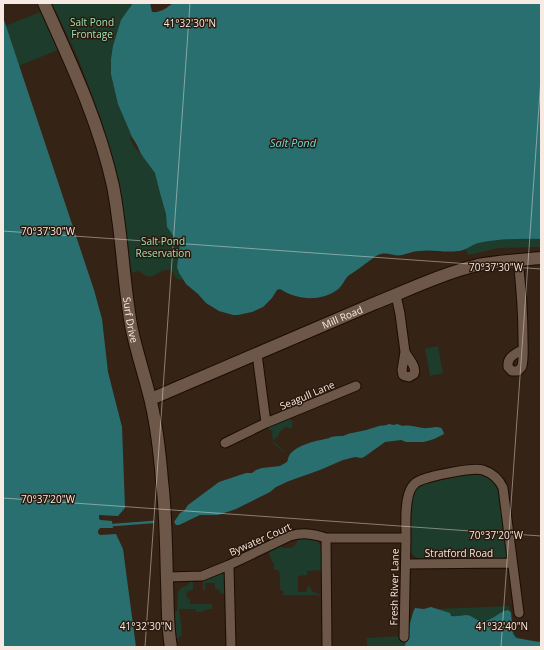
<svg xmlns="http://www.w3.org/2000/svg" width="544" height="650" viewBox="0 0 544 650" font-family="'Open Sans',sans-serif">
	<rect width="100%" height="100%" fill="#352316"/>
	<path fill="#1d3c2b" d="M52,3h92l-30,84 13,39 5,11h-2l3,8 8,10 1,1 -1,-2 14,16 5,23 7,22 16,31 -4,27 4,6 -4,1 -3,-2 -5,-8c-15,-3 -16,15 -32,1l-7,2 -6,-34 -3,-29 -4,-28 -18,-63 -23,-61z
		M40,12l18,38 -42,17 -13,-40z
		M541,233v14l-42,1 -31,7 -5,-11z
		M438,346l5,27 -13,3 -5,-27z
		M290,418l3,6 -2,5 -4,-2 -3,1 -5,5v2l-6,6 11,10 -1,1 -10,-9 -1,-10 1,-2 -7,-3z
		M468,472l17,1 14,13 9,68 -5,5 -84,1 -7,-6 -3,-8 2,-49 6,-10 6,-4z
		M299,537c4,0 9,0 13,1 13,4 10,22 10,32l-15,1v4l-9,1v16h9v-5h3c2,6 7,7 13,8v2l-2,-2 -3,1 -3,-1h-32v-5h-3v-16l-2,-4h-4v-8h-2l-4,-12 10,-5 6,3h7l5,-4z
		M221,573l4,1v19l-4,1 -2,-4 -4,-1v-6h-10v7l-2,1v-11z
		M191,580l2,3v7l-5,1 -2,3 1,4 3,1v5h22v5l-8,1 1,1 -9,1v-3h-17l1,5 2,22 -3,1 -1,2 -2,-1 -2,-26v-3l1,3 2,-1 1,-19 3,-4 7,-3z
		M509,606l2,20 5,10 12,6 13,-1v6h-174v-9l35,-2 5,-13 9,-11 -1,-2z"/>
	<path fill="#2a6f70" d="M133,3h17l2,9c8,1 15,-4 21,-9h368v236c-21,-1 -43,0 -63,4 -7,2 -13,8 -20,8 -13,2 -26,-2 -39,0 -6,0 -12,3 -17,4 -9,2 -14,-4 -24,0 -5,2 -8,6 -13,9 -5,4 -11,8 -17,12 -4,4 -6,11 -11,14 -17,12 -40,10 -57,-1l-3,1 -5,8 -9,9 -11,5 -14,3h-5l-14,-4 -13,-8 -8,-9 -12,-10 -7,-11 -2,-6 3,-22 -13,-18 -1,-13 -6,-21 -5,-20 -14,-19 -4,-9 -5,-8 -14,-33 -4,-17 -3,-13v-15l2,-13 8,-26z
		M3,17l91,273 8,29 6,53 14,55 3,81 -7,8 -19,-1v4l2,1 11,1 1,7h-13l-2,3v2l2,2 16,-1 7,15 13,98h-133z
		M389,424l5,1 3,-1 6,2c6,-2 18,3 25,2 5,0 8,-2 13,0 2,2 2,3 3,6l-10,5 -10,3h-18l-5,-2 -16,2 -21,15 -3,1 -6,-1 -12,3 -23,10 -31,11 -13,6 -6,5 -34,17 -18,6h-18l-21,10h-3l-2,-3 6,-9 4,-2 4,-6 31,-23 27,-9h6l4,-3 6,-2 18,-2 7,-4c1,-2 1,-4 2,-6 5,-10 26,-15 36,-17 2,0 4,-1 6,-2 4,-1 8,-1 12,-1 3,-1 6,-3 9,-3 10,-2 19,-4 27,-7 4,-1 6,0 10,-2z
		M431,607l19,6 1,3c5,1 11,-1 16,-1 6,1 12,8 18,6 9,-2 15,-10 23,-11l3,2 2,22 3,4 23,4 2,-1v6h-138l2,-1c1,-8 4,-15 5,-22 2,-6 2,-11 5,-16l9,1z"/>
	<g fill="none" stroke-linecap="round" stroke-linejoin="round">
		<path stroke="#2a6f70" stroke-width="2.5" d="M113,525l40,-3"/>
		<g stroke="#1c0c02" stroke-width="11">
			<path id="street" d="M518,260c3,26 5,52 5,78 0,8 1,19 -1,28 -1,3 -2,2 -4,5h-6l-4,-4c-1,-11 7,-12 15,-18
				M396,295l4,19 5,38 -3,18 1,5 2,1 4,1 5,-3c3,-7 -5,-15 -9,-22
				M257,354l9,69
				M225,443l41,-20 90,-37
				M326,538h80c0,-13 -2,-40 6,-51 2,-3 4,-5 7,-6 10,-5 54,-14 64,-11 9,3 16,9 20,18l16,125
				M406,564l106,-1
				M229,565l2,82
				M167,577l35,-1 27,-11 61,-29c13,-4 23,-2 36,2l1,109
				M404,637l2,-99"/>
		</g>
		<g stroke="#1c0c02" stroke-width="14">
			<g id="secondary">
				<path id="s1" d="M44,3c27,60 55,119 69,183 9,46 10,93 18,139 5,26 14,51 20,77 6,26 9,53 11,79 4,33 4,66 5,100 1,22 0,44 4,66"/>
				<path id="s2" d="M151,399c74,-31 148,-64 222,-95 33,-13 70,-31 105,-39 20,-4 42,-5 63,-7"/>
			</g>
		</g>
		<use href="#street" stroke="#6c5749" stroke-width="9"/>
		<use href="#secondary" stroke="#6c5749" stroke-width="12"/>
	</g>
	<path fill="none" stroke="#f7eae2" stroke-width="1" stroke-opacity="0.45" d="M3,231l538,38M3,498l538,38M145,647l45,-644M501,647l40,-569"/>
	<g text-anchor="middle" stroke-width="3" stroke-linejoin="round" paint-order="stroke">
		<g font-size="10" fill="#98e4b8" stroke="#2b190d">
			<text x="92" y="26">Salt Pond<tspan x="92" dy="12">Frontage</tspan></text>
			<text x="163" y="245">Salt Pond<tspan x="163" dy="12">Reservation</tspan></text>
		</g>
		<g font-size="10" fill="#f7eae2" stroke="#2b190d">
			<text dy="4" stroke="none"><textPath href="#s2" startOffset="208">Mill Road</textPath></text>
			<text dy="4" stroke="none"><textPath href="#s1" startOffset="331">Surf Drive</textPath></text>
			<text transform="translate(307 395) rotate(-23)" y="4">Seagull Lane</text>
			<text transform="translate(260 539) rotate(-24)" y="4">Bywater Court</text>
			<text x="459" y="557">Stratford Road</text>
			<text transform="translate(394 587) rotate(-89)" y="4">Fresh River Lane</text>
		</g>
		<g font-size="11" font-style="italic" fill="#6fd9da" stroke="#2b190d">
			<text x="293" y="147">Salt Pond</text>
		</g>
	</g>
	<g font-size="10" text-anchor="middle" fill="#f7eae2" stroke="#2b190d" stroke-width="3" stroke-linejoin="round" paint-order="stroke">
		<text x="190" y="27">41°32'30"N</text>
		<text x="48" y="235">70°37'30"W</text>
		<text x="496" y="271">70°37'30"W</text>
		<text x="48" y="503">70°37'20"W</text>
		<text x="496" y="539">70°37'20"W</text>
		<text x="146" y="630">41°32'30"N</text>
		<text x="502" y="630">41°32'40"N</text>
	</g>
	<rect width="544" height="650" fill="none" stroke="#f7eae2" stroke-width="8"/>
</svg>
